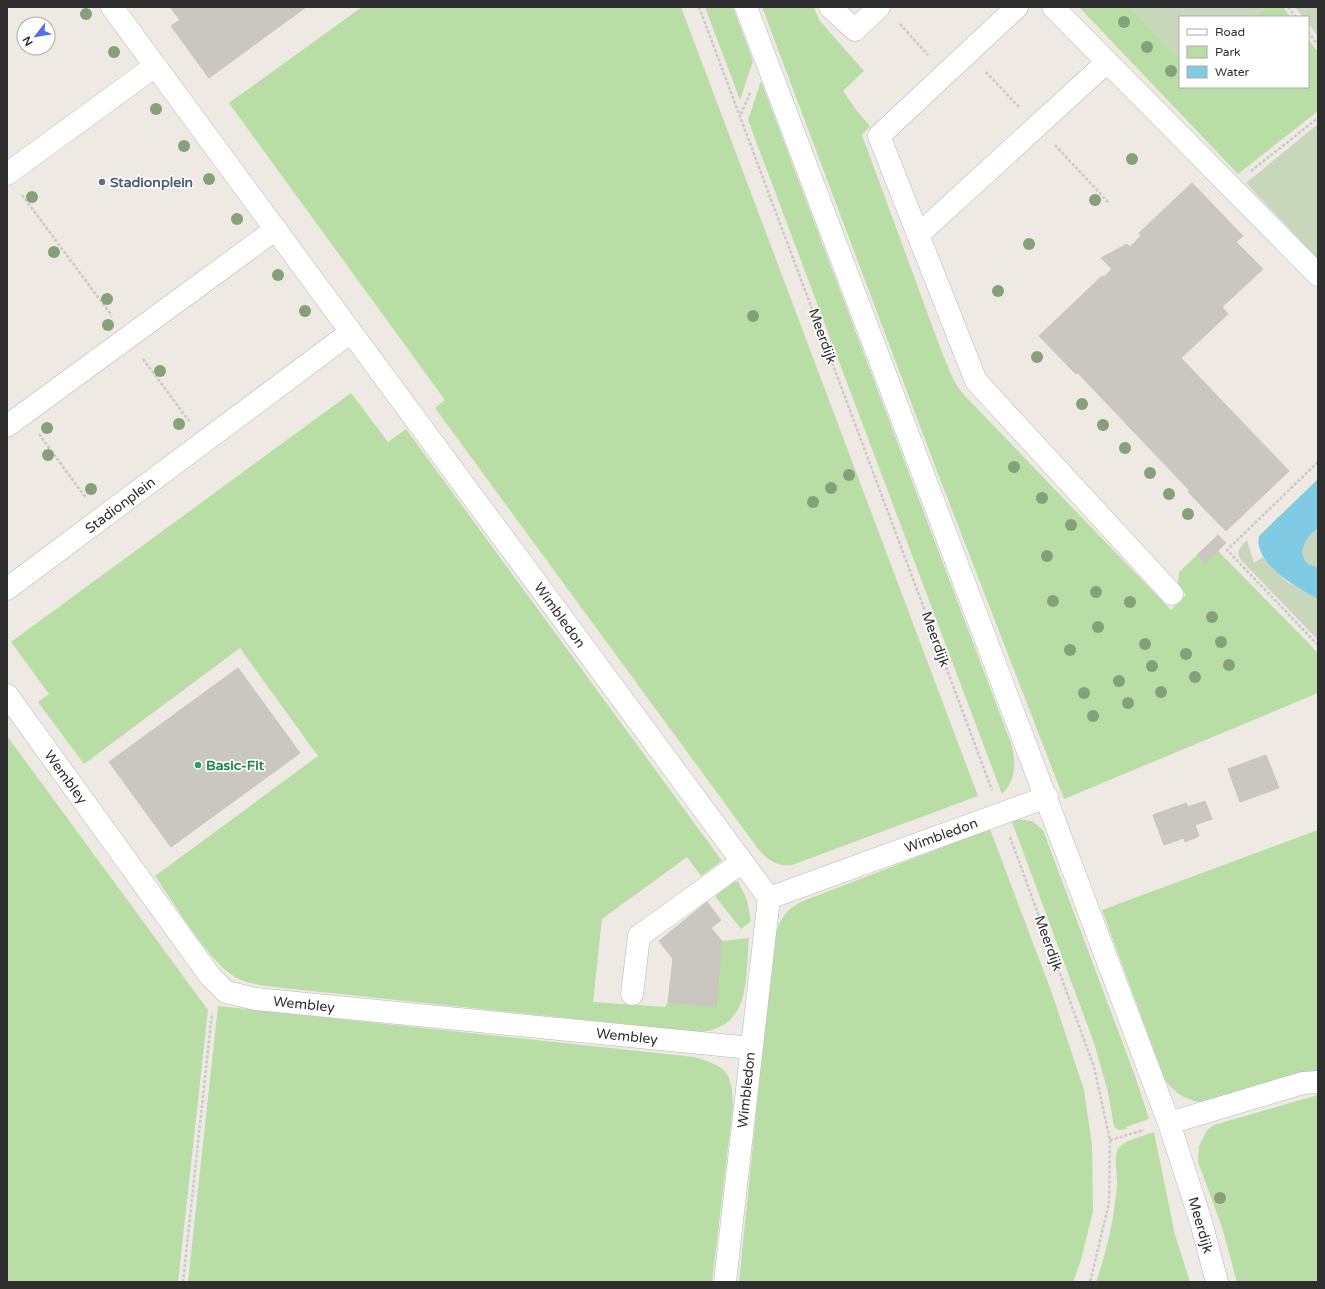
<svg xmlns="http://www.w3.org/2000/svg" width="1325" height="1289" viewBox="0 0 1325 1289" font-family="'Varela Round',sans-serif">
	<rect width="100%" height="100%" fill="#eee9e2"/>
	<path fill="#b8dea5" d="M362,7h319l297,789 -186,69c-14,2 -24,-5 -33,-15l-324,-442 10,-8 -216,-297z
		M705,7h28l20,54 -13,39z
		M762,7h52l5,13 45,51 -21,20 14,20 13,15 -8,9 79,215 13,31 9,13 208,216 15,-15 -8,-11 1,-12 18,-17 8,8 13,-12 100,102v40l-254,106 -129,-333z
		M1079,7h51l50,52v28h128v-48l10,13v59l-80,63z
		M1265,7h18l8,10h-37z
		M761,81l251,665c4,18 4,34 -10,48l-254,-674z
		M351,393l37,49 18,-13 316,432 -21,15 -14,-19 -85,62 -9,83 72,5 3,-5 47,5 7,-66 27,-3c-4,40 3,90 -50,94l-416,-44c-16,-2 -33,-3 -48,-11 -26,-15 -61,-74 -80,-101l163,-120 -78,-108 -156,116 -46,-62 11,-8 -38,-52z
		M7,736l201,274 -30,272 -171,-1z
		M1016,819l16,2 11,9 92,246 14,43 -23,8 1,2 -8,1 -5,-3 -6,-35 -14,-49 -82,-221z
		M990,829l63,167 31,94 8,55 1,66 -12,49 -8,22h-334l34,-334c4,-22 8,-37 30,-47z
		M1318,830v242l-111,31c-17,-1 -32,-9 -42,-23l-63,-170z
		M738,881l9,19 4,21 -10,8 -26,-33 19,-14z
		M218,1006l476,51c33,10 38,14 39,49l-21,176h-524z
		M1318,1095v187h-81l-15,-55 -24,-65 1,-16 9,-17 6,-4z
		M1154,1132l21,103 15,47h-94c11,-31 18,-63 21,-96 1,-10 -4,-28 1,-37 6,-9 26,-13 36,-17z"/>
	<path fill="#c8d6bb" d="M1130,7h135l-11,10h-74v42z
		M1295,7h23v29l-10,-13v-6h-5z
		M1318,124v135l-72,-76z
		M1318,528v40c-3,-2 -9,-3 -12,-6 -10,-12 3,-27 12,-34z
		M1247,540l7,23 9,-6 24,25 31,17v41l-78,-81c-4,-8 1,-13 7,-19z"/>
	<path fill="#81cae4" d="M1318,479v49c-9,7 -22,22 -12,34 3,3 9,4 12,6v31c-21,-11 -65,-36 -59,-63z"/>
	<path fill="#cac7c0" stroke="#c9c4bc" d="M170,7h136l-97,71 -38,-52 9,-6z
		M1192,183l51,53 -7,6 27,27 -41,38 6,7 -47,44 108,113 -63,60 -38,-39 2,-1 -113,-119 -1,2 -37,-38 63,-60 2,1 8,-8 -11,-11 26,-14 3,3 11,-11 -2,-3z
		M1218,535l8,8 -21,20 -8,-8z
		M238,668l62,85 -129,94 -62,-85z
		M1266,755l13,33 -39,14 -12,-33z
		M1205,801l7,18 -17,6 4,11 -14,6 -1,-4 -20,7 -11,-30 33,-12 2,4z
		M707,902l14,18 -10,8 11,13 -6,66 -48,-5 5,-43 -14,-18z"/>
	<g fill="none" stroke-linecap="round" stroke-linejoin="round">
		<g stroke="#b5b8c0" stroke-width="23">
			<path id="minor" d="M746,7l423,1116 32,99 16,60
				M830,7l25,23 24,-23
				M1017,7l-138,129 97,245 196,213
				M1053,7l265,268
				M7,174l148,-108
				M918,235l189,-173
				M351,332l418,566 278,-101
				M7,426l269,-197
				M7,589l344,-257 -239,-325
				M7,695l203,281 16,16 30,7 495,49
				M632,994l7,-58 103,-74
				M1169,1123l134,-40 15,-1
				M725,1282l44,-384"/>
		</g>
		<path stroke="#c9c9c9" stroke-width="2.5" stroke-dasharray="3 2" stroke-linecap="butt" d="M699,7l293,783
			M1288,7l8,10
			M900,24l28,31
			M1308,32l10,13
			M986,72l34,36
			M741,114l9,-21
			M1055,145l54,58
			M1251,171l67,-53
			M22,195l90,121
			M143,359l46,62
			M39,434l47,64
			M1318,462l-91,88 91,95
			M1010,837l84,230 16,73 -1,63 -19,79
			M1110,1140l34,-10
			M183,1282l29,-269"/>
		<use href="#minor" stroke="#fff" stroke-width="22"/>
	</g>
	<g fill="#86a179">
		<circle cx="86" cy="14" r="6"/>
		<circle cx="1124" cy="22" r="6"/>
		<circle cx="1147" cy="47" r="6"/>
		<circle cx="114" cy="52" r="6"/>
		<circle cx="1171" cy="71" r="6"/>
		<circle cx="156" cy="109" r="6"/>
		<circle cx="184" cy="146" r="6"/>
		<circle cx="1132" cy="159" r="6"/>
		<circle cx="209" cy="179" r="6"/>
		<circle cx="32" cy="197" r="6"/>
		<circle cx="1095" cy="200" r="6"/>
		<circle cx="237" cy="219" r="6"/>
		<circle cx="1029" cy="244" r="6"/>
		<circle cx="54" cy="252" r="6"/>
		<circle cx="278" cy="275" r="6"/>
		<circle cx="998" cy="291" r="6"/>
		<circle cx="107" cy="299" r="6"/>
		<circle cx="305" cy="311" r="6"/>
		<circle cx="753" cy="316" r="6"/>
		<circle cx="108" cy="325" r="6"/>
		<circle cx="1037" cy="357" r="6"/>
		<circle cx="160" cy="371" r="6"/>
		<circle cx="1082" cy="404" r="6"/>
		<circle cx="179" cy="424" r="6"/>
		<circle cx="1103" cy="425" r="6"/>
		<circle cx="47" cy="428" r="6"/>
		<circle cx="1125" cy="448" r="6"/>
		<circle cx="48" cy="455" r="6"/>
		<circle cx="1014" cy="467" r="6"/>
		<circle cx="1150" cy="473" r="6"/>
		<circle cx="849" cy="475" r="6"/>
		<circle cx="831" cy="488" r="6"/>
		<circle cx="91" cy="489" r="6"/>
		<circle cx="1169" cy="494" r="6"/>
		<circle cx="1042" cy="498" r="6"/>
		<circle cx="813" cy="502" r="6"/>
		<circle cx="1188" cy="514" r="6"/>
		<circle cx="1071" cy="525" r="6"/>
		<circle cx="1047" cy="556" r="6"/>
		<circle cx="1096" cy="592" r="6"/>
		<circle cx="1053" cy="601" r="6"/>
		<circle cx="1130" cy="602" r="6"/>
		<circle cx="1212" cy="617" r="6"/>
		<circle cx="1098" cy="627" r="6"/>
		<circle cx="1221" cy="642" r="6"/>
		<circle cx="1145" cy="644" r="6"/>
		<circle cx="1070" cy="650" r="6"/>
		<circle cx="1186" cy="654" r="6"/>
		<circle cx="1229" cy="665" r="6"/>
		<circle cx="1152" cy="666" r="6"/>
		<circle cx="1195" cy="677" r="6"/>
		<circle cx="1119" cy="681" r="6"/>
		<circle cx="1161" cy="692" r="6"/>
		<circle cx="1084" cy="693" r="6"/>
		<circle cx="1128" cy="703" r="6"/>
		<circle cx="1093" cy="716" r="6"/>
		<circle cx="1220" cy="1198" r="6"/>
	</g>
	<circle fill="#5c6f8a" stroke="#fff" stroke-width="1.5" cx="102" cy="182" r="4"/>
	<circle fill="#2e9e5b" stroke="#fff" stroke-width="1.5" cx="198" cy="765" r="4"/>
	<g text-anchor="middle" stroke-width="3.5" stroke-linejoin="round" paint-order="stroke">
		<g font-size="14" font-weight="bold" fill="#4e5e75" stroke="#fff" text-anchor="start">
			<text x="110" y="187">Stadionplein</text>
		</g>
		<g font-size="14" fill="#2e2e2e" stroke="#fff">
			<text transform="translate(823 336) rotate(70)" y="5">Meerdijk</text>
			<text transform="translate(120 505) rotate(-37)" y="5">Stadionplein</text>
			<text transform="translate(560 615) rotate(54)" y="5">Wimbledon</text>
			<text transform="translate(936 639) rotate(70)" y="5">Meerdijk</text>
			<text transform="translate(66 777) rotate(54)" y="5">Wembley</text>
			<text transform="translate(941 835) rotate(-20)" y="5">Wimbledon</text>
			<text transform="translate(1049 943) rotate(70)" y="5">Meerdijk</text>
			<text transform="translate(304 1004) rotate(6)" y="5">Wembley</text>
			<text transform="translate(627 1036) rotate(6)" y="5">Wembley</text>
			<text transform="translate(746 1090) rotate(-84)" y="5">Wimbledon</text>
			<text transform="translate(1201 1225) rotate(74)" y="5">Meerdijk</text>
		</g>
		<g font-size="14" font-weight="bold" fill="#27864d" stroke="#fff" text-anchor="start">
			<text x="206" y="770">Basic-Fit</text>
		</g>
	</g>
	<rect width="1325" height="1289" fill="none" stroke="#2e2e2e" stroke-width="16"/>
	<rect x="1179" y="16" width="130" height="72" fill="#ffffff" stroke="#ababab"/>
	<rect x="1187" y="29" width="20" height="6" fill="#ffffff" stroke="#ababab"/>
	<text x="1215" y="36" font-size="12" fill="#2e2e2e">Road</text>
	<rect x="1187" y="46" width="20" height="12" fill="#b8dea5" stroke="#ababab"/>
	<text x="1215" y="56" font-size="12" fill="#2e2e2e">Park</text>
	<rect x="1187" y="66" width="20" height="12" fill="#81cae4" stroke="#ababab"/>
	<text x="1215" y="76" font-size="12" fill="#2e2e2e">Water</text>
	<g transform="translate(36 36) rotate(239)"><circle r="19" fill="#ffffff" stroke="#ababab"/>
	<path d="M0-3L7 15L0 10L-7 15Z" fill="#5470e9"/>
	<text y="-6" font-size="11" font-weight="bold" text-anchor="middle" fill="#2e2e2e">N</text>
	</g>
</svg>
